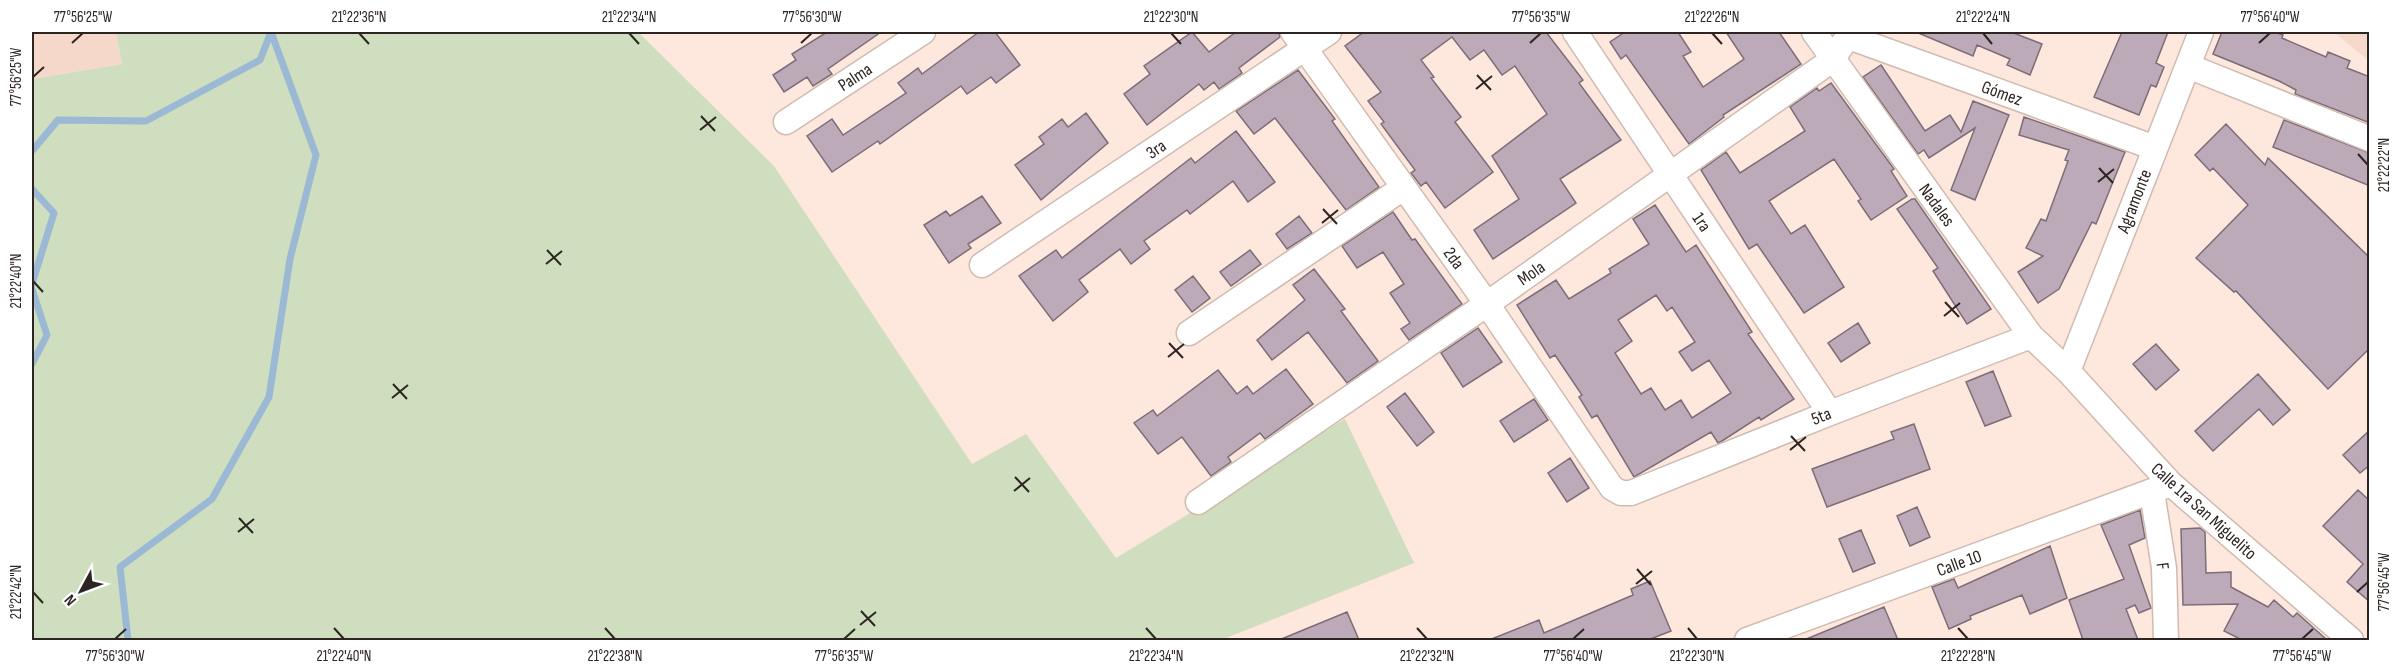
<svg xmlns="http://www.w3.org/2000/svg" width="2401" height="672" viewBox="0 0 2401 672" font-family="'Sofia Sans Condensed',sans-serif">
	<rect width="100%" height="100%" fill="#fee7dc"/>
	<path fill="#f6d8cb" d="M32,32h84l6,32 -90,15z
		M2334,32h35v29z"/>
	<path fill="#cedebe" d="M116,32h522l136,134 198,298 54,-30 90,124 229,-139 69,144 -193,77h-1189v-561l90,-15z"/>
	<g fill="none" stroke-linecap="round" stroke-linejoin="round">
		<path stroke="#9bb9d5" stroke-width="7" d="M32,151l26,-31 88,1 114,-61 11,-28
			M32,189l22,24 -22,71
			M32,289l15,46 -15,29
			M128,640l-8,-73 92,-68 57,-102 21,-138 26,-104 -45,-123"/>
	</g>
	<path fill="#bcaab8" stroke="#7d6c79" stroke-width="1.5" fill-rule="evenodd" d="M827,32h54l-53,37 4,5 -19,12 -6,-9 -23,15 -11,-17 23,-15 -4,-6z
		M979,32h16l25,33 -24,18 -5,-6 -24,17 -6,-8 -81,58 -2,-3 -46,31 -25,-36 25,-17 11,16 63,-42 -8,-10 20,-15 4,6z
		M1192,32l17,20 27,-20h43l1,5 -41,31 3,5 -23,16 -5,-7 -10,8 -5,-6 -52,41 -23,-31 26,-20 -6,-8z
		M1364,32h182l37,48 -4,3 42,57 -61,39 16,24 -83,56 -19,-29 45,-31 -27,-43 55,-42 -32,-48 -13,9 -18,-25 -14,10 -18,-23 -31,23 13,17 -3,1 30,39 -6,5 38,50 -48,36 -19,-26 -5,4 -10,-13 4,-3 -34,-46 3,-2 -16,-21 13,-9 -36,-46z
		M1625,32h53l13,20 -8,4 20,31 41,-28 -18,-27h53l22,32 -78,51 1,2 -35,27 -63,-89 -5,4 -11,-17z
		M1916,32h95l31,12 -12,31 -23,-10 3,-6 -33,-14 -4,11z
		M2122,32h46l-12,31 8,4 -8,20 -5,-2 -12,30 -45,-18z
		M2222,32h52l9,3 -1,3 44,19 2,-5 22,9 -3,7 23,9v46l-75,-29 1,-4 -17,-9 -66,-27z
		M1881,65l44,66 25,-16 11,17 12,-31 36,14 -34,85 -24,-10 24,-62 -46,30 -5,-8 -6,4 -55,-77z
		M1298,70l37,49 -3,2 47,66 -33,23 -71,-92 -21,16 -18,-23z
		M1831,83l63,86 -3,2 16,25 -36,24 -13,-19 3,-2 -27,-40 -65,42 22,33 14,-9 39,62 -40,26 -47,-69 -8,5 -48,-79 25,-18 14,21 65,-42 -15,-24 27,-19 2,3z
		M1086,113l22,30 -67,57 -26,-35 29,-21 -5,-7 23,-18 6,8z
		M2024,117l101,35 -29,72 -4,-2 -33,67 -21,14 -20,-31 25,-16 -17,-8 15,-29 5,2 22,-60 -3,-1 4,-10 -50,-15z
		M2284,120l86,33v33l-97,-39z
		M2226,124l39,41 3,-7 102,100v90l-42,41 -92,-98 -2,1 -38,-34 52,-53 -35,-37 -3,3 -15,-16z
		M1236,131l39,51 -27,20 -15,-21 -43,33 -3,-4 -43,31 6,8 -19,15 -11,-15 -41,31 9,12 -35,29 -34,-45 37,-26 6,8 129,-100 4,5z
		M982,196l19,27 -33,21 3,4 -22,15 -25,-38 22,-14 4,5z
		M1912,199h3l76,110 -24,15 -34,-53 5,-3 -41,-59z
		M1655,205l31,47 10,-7 56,87 -4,2 46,65 -33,21 -2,-3 -37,24 -4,2 -7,-11 -77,45 -37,-62 -5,3 -13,-21 3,-2 -27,-40 -5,3 -33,-53 39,-25 13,19 42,-26 -2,-4 40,-25 -16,-25zM1656,295l11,16 5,-4 23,35 -16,10 13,19 17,-11 22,33 -39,25 -11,-18 -16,10 -14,-22 -10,6 -26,-41 17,-12 -14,-21z
		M1393,212l19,28 3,-1 47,65 -53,36 -8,-11 9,-6 -20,-30 14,-9 -21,-32 -26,16 -15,-22z
		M1299,216l13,17 -25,16 -11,-15z
		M1250,250l11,14 -30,22 -11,-14z
		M1314,269l31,40 -4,2 37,50 -31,22 -39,-51 -36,28 -15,-20 48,-40 -12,-15z
		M1193,276l17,22 -18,14 -17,-22z
		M1858,323l12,20 -29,19 -13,-19z
		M1478,328l24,34 -39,25 -22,-34z
		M2156,344l23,26 -23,20 -23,-26z
		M1286,369l27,35 -48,35 -5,-6 -32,24 3,5 -20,14 -29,-39 -24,17 -24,-31 19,-13 4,6 61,-46 19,24 10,-8 6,8z
		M1993,371l18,45 -26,10 -19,-44z
		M2258,374l32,36 -17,15 -14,-16 -46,42 -18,-20z
		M1405,393l29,39 -17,14 -30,-39z
		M1534,399l14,21 -34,22 -14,-21z
		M1914,424l16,45 -103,38 -15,-38 82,-30 -3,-7z
		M2370,430v35l-10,8 -17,-18z
		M1570,458l19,30 -22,14 -19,-29z
		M2358,490l12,11v101l-23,-20 16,-18 -40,-38z
		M1917,507l13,30 -20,9 -13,-30z
		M2140,510l5,28 -16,7 22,63 -12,5 -4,-8 -9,4 12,31h-55l-14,-40 55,-21 -23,-54z
		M2200,528l5,4 1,41 25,-1v15l37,20 6,-7 19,17 4,-4 30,27h-85l-18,-9 14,-27 -55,1 -2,-76z
		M1861,530l14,33 -22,9 -14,-33z
		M2050,546l17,52 -37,16 -8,-19 -52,21 1,3 -22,10 -17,-42 22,-8 4,9z
		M1650,581l21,50 -23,9h-159l50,-20 5,13 89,-38 -2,-6z
		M1884,607l14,33h-94z
		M1347,612l12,28h-80z"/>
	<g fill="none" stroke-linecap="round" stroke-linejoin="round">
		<g stroke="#d0bbb0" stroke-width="27">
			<path id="street" d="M1293,32l194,272 125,184 9,5h10l199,-80 201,-77
				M1575,32l255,381
				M1814,32l217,304 37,35 103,113 180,156
				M1849,37l306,111
				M2188,66l182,73
				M786,122l137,-90
				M982,265l347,-233
				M1189,333l214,-145
				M2068,371l133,-339
				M2152,492l12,76 2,72
				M1198,502l289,-198 345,-244 19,-28
				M1747,640l424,-156"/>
		</g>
		<use href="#street" stroke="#fff" stroke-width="24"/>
	</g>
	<path fill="none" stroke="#2d2521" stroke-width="2" d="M359,33l10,11M629,33l10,11M1171,33l10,11M1712,33l10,11M1983,33l9,11M72,43l11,-10M801,43l11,-10M1530,43l11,-10M2259,43l11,-10M1477,75l14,15M33,77l11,-10M1476,89l16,-13M701,116l14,15M700,130l16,-13M2358,154l10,11M2099,168l14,15M2098,182l16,-13M1323,209l14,15M1322,223l16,-13M547,250l14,15M546,264l16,-13M33,281l10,11M1945,302l14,15M1944,316l16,-13M1169,343l14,15M1168,357l16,-13M393,384l14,15M392,398l16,-13M1791,436l14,15M1790,450l16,-13M1015,477l14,15M1014,491l16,-13M239,518l14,15M238,532l16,-13M1637,569l14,16M1636,584l16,-13M33,592l10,11M2357,592l11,-10M861,611l14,15M860,625l16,-13M334,628l10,11M605,628l10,11M1146,628l10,11M1417,628l10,11M1688,628l9,11M1958,628l10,11M115,639l11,-10M844,639l11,-10M1573,639l11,-10M2302,639l11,-10"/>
	<g text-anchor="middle" stroke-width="4.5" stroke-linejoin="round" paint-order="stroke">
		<g font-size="18" fill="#2d2521" stroke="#fff">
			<text transform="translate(855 77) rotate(-33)" y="6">Palma</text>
			<text transform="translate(2002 93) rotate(20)" y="6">Gómez</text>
			<text transform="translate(1156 149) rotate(-34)" y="6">3ra</text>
			<text transform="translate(2134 201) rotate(-69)" y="6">Agramonte</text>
			<text transform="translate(1937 205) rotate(54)" y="6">Nadales</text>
			<text transform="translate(1702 222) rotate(56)" y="6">1ra</text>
			<text transform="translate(1454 258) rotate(54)" y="6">2da</text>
			<text transform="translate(1531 273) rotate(-35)" y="6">Mola</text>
			<text transform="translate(1821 416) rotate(-22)" y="6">5ta</text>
			<text transform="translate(2204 511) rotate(42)" y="6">Calle 1ra San Miguelito</text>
			<text transform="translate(1959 563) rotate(-20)" y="6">Calle 10</text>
			<text transform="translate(2163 566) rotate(83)" y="6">F</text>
		</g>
	</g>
	<rect width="2401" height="672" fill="none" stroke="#ffffff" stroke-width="66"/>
	<g transform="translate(81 591) rotate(229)" stroke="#ffffff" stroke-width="4.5" paint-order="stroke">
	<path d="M0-4.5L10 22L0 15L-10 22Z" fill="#2d2521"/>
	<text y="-9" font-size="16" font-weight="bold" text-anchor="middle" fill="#2d2521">N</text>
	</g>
	<rect x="33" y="33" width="2335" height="606" fill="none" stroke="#2d2521" stroke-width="2"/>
	<g font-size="15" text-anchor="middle" fill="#2d2521">
		<text x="83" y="22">77°56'25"W</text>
		<text x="359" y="22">21°22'36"N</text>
		<text x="629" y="22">21°22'34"N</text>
		<text x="812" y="22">77°56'30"W</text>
		<text x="1171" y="22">21°22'30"N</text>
		<text x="1541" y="22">77°56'35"W</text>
		<text x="1712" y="22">21°22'26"N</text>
		<text x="1983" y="22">21°22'24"N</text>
		<text x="2270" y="22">77°56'40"W</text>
		<text transform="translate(16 77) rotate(-90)" y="5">77°56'25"W</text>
		<text transform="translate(2384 165) rotate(-90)" y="5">21°22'22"N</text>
		<text transform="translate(16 281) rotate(-90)" y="5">21°22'40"N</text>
		<text transform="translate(2384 582) rotate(-90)" y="5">77°56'45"W</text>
		<text transform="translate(16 592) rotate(-90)" y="5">21°22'42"N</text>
		<text x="115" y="661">77°56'30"W</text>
		<text x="344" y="661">21°22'40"N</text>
		<text x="615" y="661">21°22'38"N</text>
		<text x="844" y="661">77°56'35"W</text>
		<text x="1156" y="661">21°22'34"N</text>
		<text x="1427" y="661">21°22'32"N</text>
		<text x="1573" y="661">77°56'40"W</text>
		<text x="1697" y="661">21°22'30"N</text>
		<text x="1968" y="661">21°22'28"N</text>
		<text x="2302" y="661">77°56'45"W</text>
	</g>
</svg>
